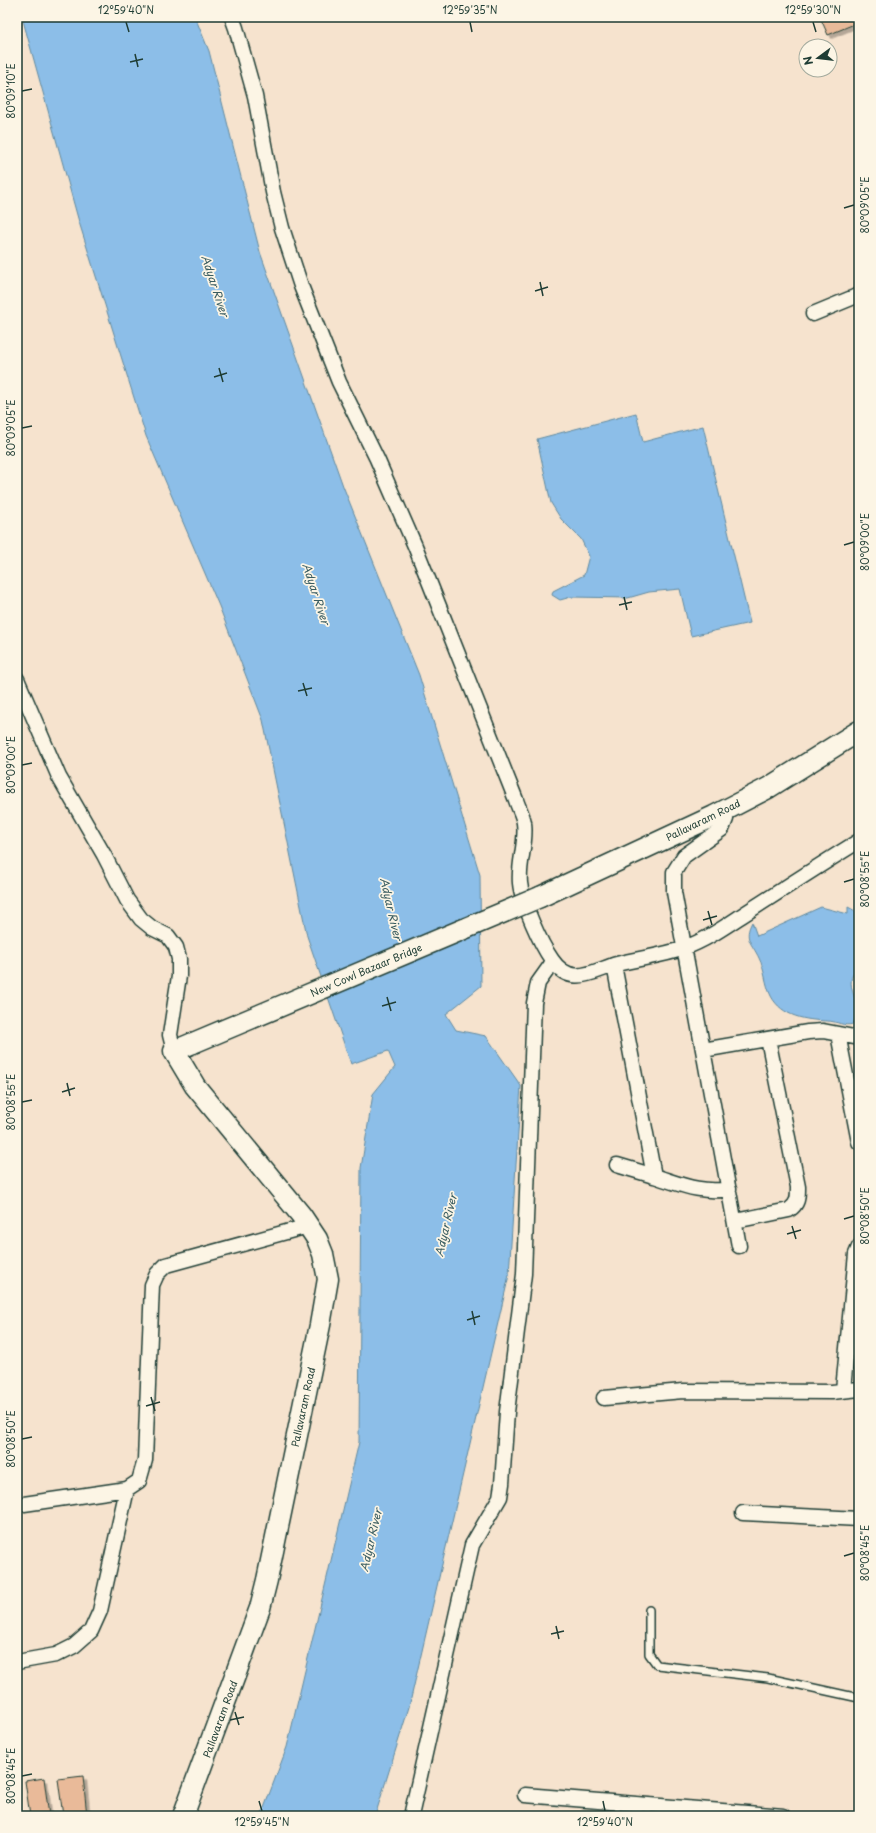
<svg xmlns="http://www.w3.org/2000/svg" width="876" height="1833" viewBox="0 0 876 1833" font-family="'Playpen Sans',sans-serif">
	<defs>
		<filter id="shadow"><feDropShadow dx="3.5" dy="3.5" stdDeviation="0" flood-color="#0004"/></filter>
	</defs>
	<rect width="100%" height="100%" fill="#f6e3ce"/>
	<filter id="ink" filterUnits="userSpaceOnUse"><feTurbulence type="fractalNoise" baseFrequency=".025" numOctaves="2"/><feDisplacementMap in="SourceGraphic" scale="8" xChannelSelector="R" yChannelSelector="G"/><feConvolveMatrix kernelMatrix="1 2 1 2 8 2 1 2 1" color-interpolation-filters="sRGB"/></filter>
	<g filter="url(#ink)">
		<path fill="#8cbee8" stroke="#608aa0" d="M22,17h173l14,34 51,201 83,234 76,189 61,200 1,111 -35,28 10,16 30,6 35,50 -12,189 -100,432 -34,109h-114l26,-69 72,-305 2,-274 12,-74 22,-27 -7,-16 -37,13 -44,-128 -44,-216 -44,-114 -73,-170 -67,-214z
			M636,413l7,29 60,-16 47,197 -59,13 -11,-47 -31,3 -21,6 -57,-1 -11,3 -8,-5 1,-4 31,-16 5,-19 -8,-17 -20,-20 -10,-16 -14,-64z
			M821,907l27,7v-7l11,6v54c-17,14 -1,30 -2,45 0,4 -3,8 -4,12 -9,3 -16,-3 -26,-3 -21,-1 -45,-4 -56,-25 -6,-12 -6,-26 -12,-38 -7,-15 -16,-19 -7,-36l5,14z"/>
		<path fill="#e9ba99" stroke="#1f3d34" filter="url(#shadow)" d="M820,17h39v5l-31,13z
			M83,1776l4,40h-24l-5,-37z
			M44,1778l5,38h-19l-5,-35z"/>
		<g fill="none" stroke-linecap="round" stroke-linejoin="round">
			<g stroke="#1f3d34" stroke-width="10">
				<path id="lane" d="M649,1610v44l8,11 111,13 91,20"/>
			</g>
			<g stroke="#1f3d34" stroke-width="17">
				<path id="street" d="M232,17l4,11 19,68 18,96 9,36 19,58 38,96 38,77 38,87 101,254c2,7 7,15 8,23 3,20 -6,39 -4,60 2,20 20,60 32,77 19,28 41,11 65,4 22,-6 46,-8 67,-16 25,-9 46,-25 68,-39 36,-23 71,-46 107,-68
					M813,314l46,-19
					M17,679l42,98 45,78 23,45 14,19 11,9 16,8 8,11 3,12v17l-9,59 4,16
					M723,812l3,7 -4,10 -38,27 -10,16v20l65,354
					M614,965l40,211 -37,-11
					M838,1034l21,108
					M703,1050l105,-18 15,-1 36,7
					M654,1176c26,8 47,18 75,13
					M735,1221l54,-11c9,-6 9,-12 9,-23l-30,-148
					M843,1390l13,-136 3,-7
					M604,1398l79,-7 149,1 27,-3
					M17,1505l110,-16 12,-8 6,-21 7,-175 5,-11 9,-9 142,-39
					M743,1513l116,6
					M17,1662l39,-7 18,-9 17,-15 9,-20 27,-122
					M525,1795l258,21
					M411,1816l61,-271 28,-48 2,-13 5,-72 17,-138 10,-271 4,-20 15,-21"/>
			</g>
			<g stroke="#1f3d34" stroke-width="23">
				<path id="secondary" d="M540,897l174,-81 54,-28 91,-57
					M183,1816l77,-208 7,-28 53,-255 8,-46 -5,-25 -6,-15 -16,-24 -106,-129 -21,-35 19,-8"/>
			</g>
			<use href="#lane" stroke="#fcf5e5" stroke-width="7"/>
			<use href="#street" stroke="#fcf5e5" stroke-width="14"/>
			<use href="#secondary" stroke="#fcf5e5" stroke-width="20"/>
			<g stroke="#1f3d34" stroke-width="23" stroke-linecap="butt">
				<path id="secondary-bridge" d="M193,1043l347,-146"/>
			</g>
			<use href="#secondary-bridge" stroke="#fcf5e5" stroke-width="20"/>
		</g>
	</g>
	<path fill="none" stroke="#1f3d34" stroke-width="1.5" d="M126,22l3,10M470,22l2,10M813,22l3,10M135,54l3,13M130,62l13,-3M22,91l10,-2M844,208l10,-3M540,282l3,14M535,291l13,-4M219,368l4,14M214,377l13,-4M22,428l10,-2M844,545l10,-3M624,597l3,13M619,605l13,-3M303,683l4,13M298,691l14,-3M22,765l10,-2M844,882l10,-3M708,911l4,14M703,920l14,-4M387,997l4,14M382,1006l14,-4M67,1083l3,13M62,1092l13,-4M22,1102l10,-2M844,1219l10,-3M792,1226l4,13M787,1234l14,-4M472,1311l3,14M467,1320l13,-4M151,1397l4,14M146,1406l14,-4M22,1439l10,-2M844,1556l10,-3M556,1626l3,13M551,1634l13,-3M235,1712l4,13M230,1720l14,-3M22,1776l10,-2M259,1801l3,10M603,1801l2,10"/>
	<g text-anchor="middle" stroke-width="3.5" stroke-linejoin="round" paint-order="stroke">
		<g font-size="10" fill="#1f3d34" stroke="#fcf5e5">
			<text transform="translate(703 820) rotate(-26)" y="4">Pallavaram Road</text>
			<text transform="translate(366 970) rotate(-23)" y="4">New Cowl Bazaar Bridge</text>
			<text transform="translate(303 1407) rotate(-78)" y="4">Pallavaram Road</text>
			<text transform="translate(220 1719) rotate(-70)" y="4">Pallavaram Road</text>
		</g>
		<g font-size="11" font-style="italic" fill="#3a5d61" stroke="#fcf5e5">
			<text transform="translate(215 286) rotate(72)" y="4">Adyar River</text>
			<text transform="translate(316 594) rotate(72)" y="4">Adyar River</text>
			<text transform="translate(391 909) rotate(77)" y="4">Adyar River</text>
			<text transform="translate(446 1225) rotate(-77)" y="4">Adyar River</text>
			<text transform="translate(371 1540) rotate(-77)" y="4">Adyar River</text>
		</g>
	</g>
	<rect width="876" height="1833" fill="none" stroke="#fcf5e5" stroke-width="44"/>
	<g transform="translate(818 58) rotate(255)"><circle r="19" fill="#fcf5e5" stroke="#a4ab9e"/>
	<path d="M0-3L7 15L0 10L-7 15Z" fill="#1f3d34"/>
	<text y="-6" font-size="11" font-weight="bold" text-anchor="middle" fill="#1f3d34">N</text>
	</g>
	<rect x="22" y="22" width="832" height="1789" fill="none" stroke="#1f3d34" stroke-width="1.5"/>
	<g font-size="10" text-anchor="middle" fill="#1f3d34">
		<text x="126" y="14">12°59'40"N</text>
		<text x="470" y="14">12°59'35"N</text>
		<text x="813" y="14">12°59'30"N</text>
		<text transform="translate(11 91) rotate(-90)" y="4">80°09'10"E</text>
		<text transform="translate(865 205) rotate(-90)" y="4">80°09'05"E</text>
		<text transform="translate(11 428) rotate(-90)" y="4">80°09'05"E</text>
		<text transform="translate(865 542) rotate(-90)" y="4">80°09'00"E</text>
		<text transform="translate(11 765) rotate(-90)" y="4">80°09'00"E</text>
		<text transform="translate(865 879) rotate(-90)" y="4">80°08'55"E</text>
		<text transform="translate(11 1102) rotate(-90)" y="4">80°08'55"E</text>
		<text transform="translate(865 1216) rotate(-90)" y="4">80°08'50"E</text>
		<text transform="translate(11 1439) rotate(-90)" y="4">80°08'50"E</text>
		<text transform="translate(865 1553) rotate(-90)" y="4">80°08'45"E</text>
		<text transform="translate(11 1776) rotate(-90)" y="4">80°08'45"E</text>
		<text x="262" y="1826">12°59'45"N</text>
		<text x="605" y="1826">12°59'40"N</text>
	</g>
</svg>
